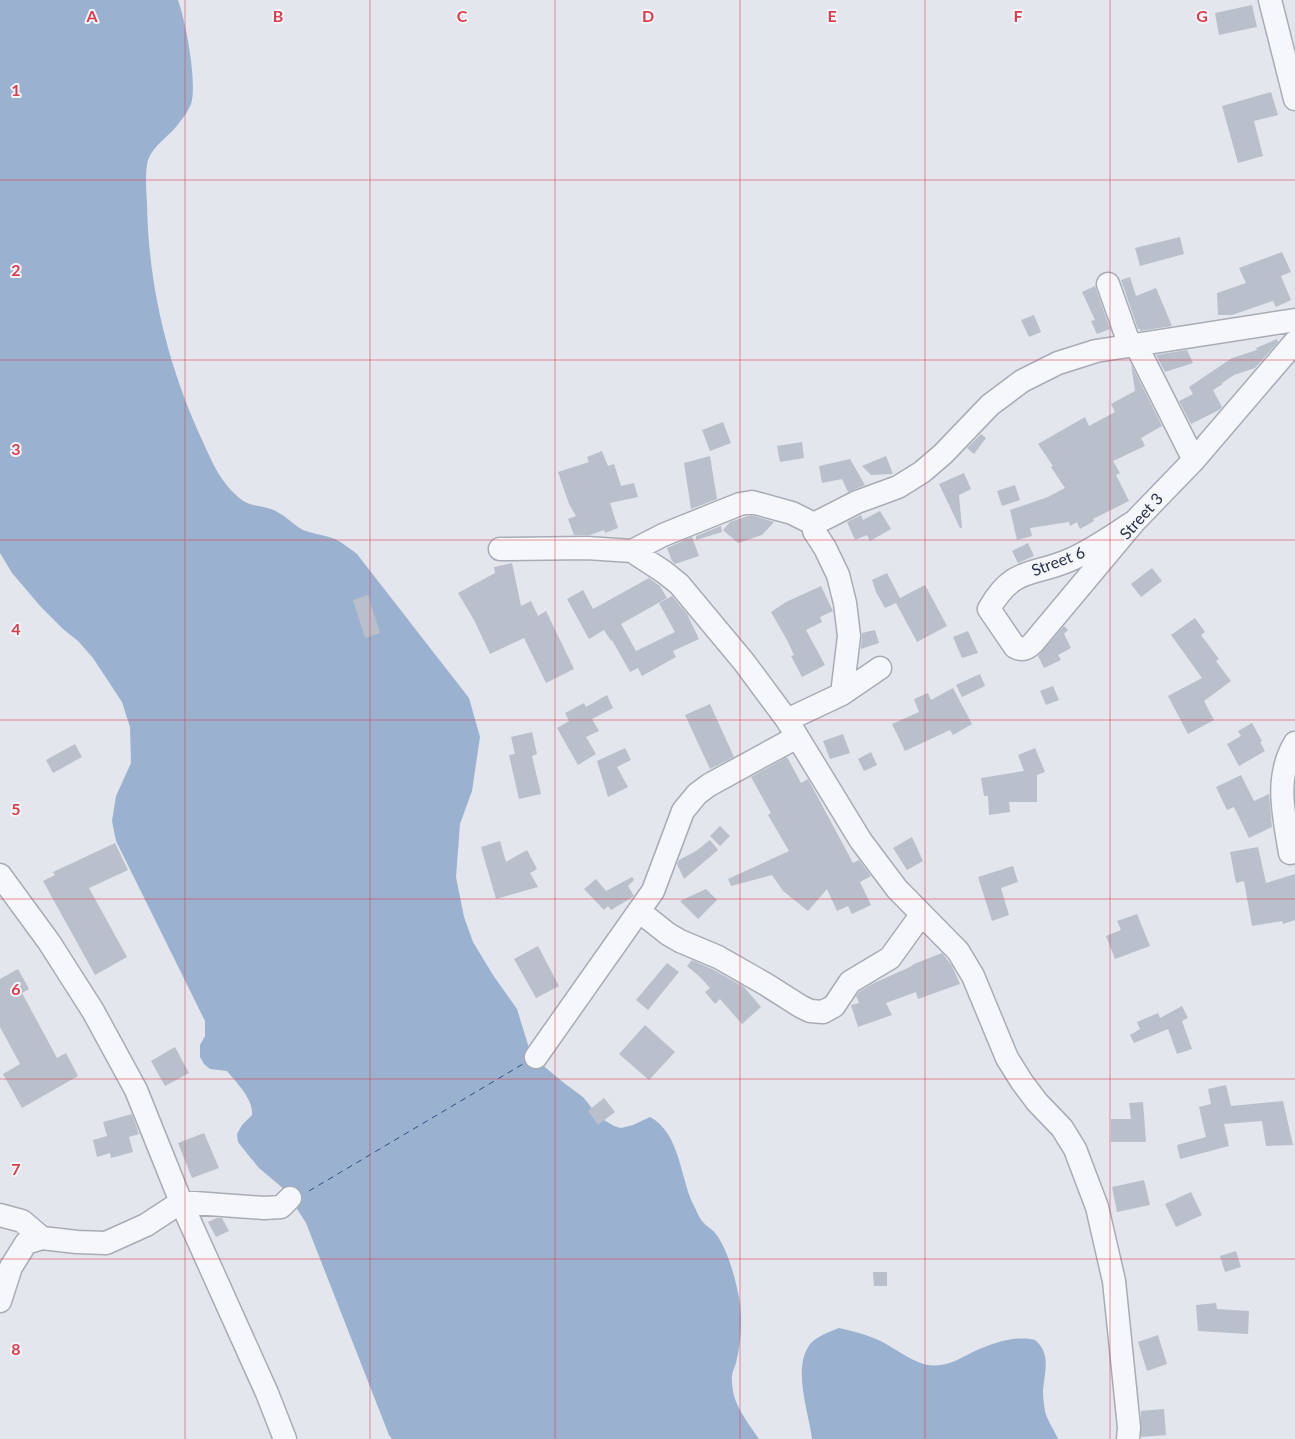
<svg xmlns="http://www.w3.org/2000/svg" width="1295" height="1439" viewBox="0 0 1295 1439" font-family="Lato,sans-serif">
	<rect width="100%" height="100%" fill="#e3e6ec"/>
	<path fill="#9ab2d0" d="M0,0h178c8,23 18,76 14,100 -1,7 -8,17 -13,23 -9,13 -25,21 -31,37 -3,11 -2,31 -1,42 1,83 21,165 56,240 9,20 17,39 34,54 10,10 21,9 34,13 12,4 21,15 32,21 10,4 22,5 32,9 8,4 15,10 22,15l112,144 11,39 -8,54 -12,33 -4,53 8,40 9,25 20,33 24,34 11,36 12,18 24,20 19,14 16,20 15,9 7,2 12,-3 17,-8c30,16 30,60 43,87 3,5 5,12 9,17 4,5 10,8 14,13 11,14 20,46 23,64 4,20 2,45 -3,65 -2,6 -5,11 -4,18 0,23 15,40 27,58h-367l-3,-4 -83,-212 -21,-33 -26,-22 -14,-17 -7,-9 -1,-8 5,-9 10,-10c2,-15 -16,-33 -25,-44l-17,-2 -6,-5 -4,-7v-12l5,-9v-15l-89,-180 -4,-20 4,-25 15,-33 -1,-36 -8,-25 -29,-44 -15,-17 -15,-12 -22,-22 -29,-34 -12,-20z
		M839,1328c13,3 25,6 37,11 20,8 41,30 64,26 13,-1 24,-9 35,-14 18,-8 41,-16 60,-11 17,14 9,33 8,51 0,6 1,14 2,20 2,9 9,19 13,28h-246c-3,-25 -18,-66 -5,-90 6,-12 20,-16 32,-21z"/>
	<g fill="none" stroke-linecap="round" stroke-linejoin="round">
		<path stroke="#2d4f80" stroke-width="1" stroke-dasharray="6 5" stroke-linecap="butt" d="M309,1191l219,-130"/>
	</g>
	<path fill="#b9bfcb" d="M1252,5l5,22 -38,8 -4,-22z
		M1271,92l7,23 -24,6 9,35 -25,7 -16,-57z
		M1180,237l4,17 -44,12 -5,-18z
		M1282,252l9,20 -10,4 10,24 -15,7 -3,-6 -41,14h-14l-1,-22 29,-10 -7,-15z
		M1130,277l6,19 20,-8 16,38 -32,5v-2h-2l-17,-49z
		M1095,286l15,43 -13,5 -6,-13 4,-1 -13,-28z
		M1034,315l7,17 -12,5 -8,-17z
		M1277,339l1,3 -23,26 -21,7 -12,8 1,1 -10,6 9,17 -3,3 -28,14 -12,-23 14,-7 -4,-7 43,-29 25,-8 -1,-2z
		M1187,350l6,13 -28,9 -9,-17z
		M1131,364l31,62 -21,12 4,8 -32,15 7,12 -4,2 13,26 -36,18 1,2 -14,8 -3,-7 -7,4 -1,-4 -39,6 2,8 -15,4 -7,-30 38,-13 17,-9 -14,-21 2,-1 -15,-22 47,-27 4,9 26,-14 -4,-8 24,-13z
		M723,422l8,21 -21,8 -8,-21z
		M981,434l5,4 -12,16 -7,-6z
		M802,442l2,16 -24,4 -3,-16z
		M602,451l6,15 6,-2 7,22 13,-3 4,14 -28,6 8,25 -13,5 -1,-3 -14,5h-16l-6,-16 8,-3 -7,-12 -11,-32 31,-10 -2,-5z
		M710,456l7,43 -26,10 -7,-46z
		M886,456l7,18 -22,1 -9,-9z
		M850,459l15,26 -17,7 -6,-13 -20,4 -3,-17z
		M964,473l7,16 -12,6 3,33h-2l-21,-44z
		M1015,485l5,15 -18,6 -5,-15z
		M880,511l11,18 -21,12 -3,-6 -12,5 -8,-18 14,-7 2,5z
		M751,515l23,7 -12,13 -24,8 -15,-13 7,-8z
		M721,526l1,6 -26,8v-4z
		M692,537l7,19 -24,8 -3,-3 -5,-13z
		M1028,543l6,13 -16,7 -6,-12z
		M512,563l9,43 10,-5 7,15 8,-5 28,58 -28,14 -22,-45 -34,16 -16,-34 -16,-27 37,-20 -1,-6z
		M1152,568l10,13 -21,16 -10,-13z
		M887,573l13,25 25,-13 22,41 -30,16 -21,-39 -11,5 -9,-16 -4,-12z
		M649,578l11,8 7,12 -46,26 15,27 39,-19 -16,-29 13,-7 15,18 12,25 -26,12 3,6 -34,19 -4,-8 -8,4 -18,-32 -1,1 -7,-11 -15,9 -22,-40 16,-9 10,19z
		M821,586l12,25 -13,6 2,5 -16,8 19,35 -23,12 -11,-21 3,-1 -7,-15 -16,-28 15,-10z
		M368,595l12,38 -15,5 -12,-38z
		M1195,618l10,14 -4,3 18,24 -3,2 15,20 -27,20 10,19 -26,14 -20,-38 34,-18 -31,-43z
		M1064,626l4,4 -4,4 7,14 -13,7 3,5 -17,8 -6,-12z
		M875,630l4,13 -18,6 1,-16z
		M968,631l10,22 -16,5 -9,-21z
		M980,674l5,12 -23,11 -6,-12z
		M1053,686l6,14 -13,5 -6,-14z
		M953,688l19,36 -19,11 -3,-5 -45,21 -13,-27 27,-12 -5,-13 14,-6 3,7z
		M607,695l6,13 -21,11 7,12 -13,6 10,17 -18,11 -21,-37 12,-7 -4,-8 19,-10 2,4z
		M710,704l24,53 -24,12 -25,-54z
		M1252,723l10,18 -2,1 5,9 -26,15 -12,-22 14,-8 -3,-5z
		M532,732l5,22 -5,2 9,38 -22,5 -10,-44 6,-1 -4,-17z
		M843,734l7,19 -20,6 -7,-18z
		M75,744l7,13 -29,16 -7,-13z
		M625,748l6,12 -14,7 11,20 -20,10 -11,-36z
		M1035,748l10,24 -8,3v27h-28l1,10 -21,3 -1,-19h-4l-3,-18 43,-7 -6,-16z
		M871,752l6,13 -13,6 -6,-12z
		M787,757l14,26 7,-4 45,84 6,-3 12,16 -11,6 11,23 -19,9 -4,-8 -11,5 -10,-22 -19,22 -25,-20 -11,-16 -41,11 -3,-7 61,-28 -21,-36 3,-2 -20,-36z
		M1241,775l13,26 15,-7 3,33 -23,11 -15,-31 -7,3 -11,-23z
		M720,826l10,10 -10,10 -10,-10z
		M912,837l11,24 -16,9 -14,-22z
		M710,840l8,10 -34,29 -7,-15 2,-4 17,-9z
		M500,841l6,21 21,-12 10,19 -7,4 8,14 -42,12 -15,-52z
		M115,843l13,27 -39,18 38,69 -32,18 -52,-94 12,-6 -2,-3z
		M1258,847l8,36 29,-9v46l-12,4 -1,-3 -30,5 -8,-45 -8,2 -6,-31z
		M1013,866l5,16 -17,6 8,27 -17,6 -14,-44z
		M632,877l2,3 -6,6 6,10 -23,14 -3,-4 -4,4 -20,-21 12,-10 10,12z
		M706,889l11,11 -19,19 -18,-18z
		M1137,914l13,32 -35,13 -9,-23 15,-6 -4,-9z
		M538,946l21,40 -23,12 -22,-39z
		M942,953l10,13 8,18 -42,15 -2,-7 -30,11 6,12 -34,12 -7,-22 8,-2 -3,-7 3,-4 13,-8 38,-17 4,-3z
		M692,960l20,9 32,18 17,20 -19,17 -22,-25 -5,5 -10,-12 5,-4 -10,-11 -13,-11z
		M667,963l12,9 -31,38 -12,-10z
		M18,969l11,20 -7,4 35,65 9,-5 12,23 -56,32 -19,-34 17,-10 -20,-37v-48z
		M1182,1006l6,12 -6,3 10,28 -15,5 -9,-25 -34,14 -4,-8 10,-6 -3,-7 21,-9 2,5z
		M645,1025l30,27 -26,28 -30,-26z
		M175,1047l14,26 -24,13 -14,-25z
		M1226,1085l5,21 52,-5 10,44 -27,1 -4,-25 -38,3 5,22 -49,13 -3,-14 29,-8 -7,-30 12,-3 -3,-15z
		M604,1098l11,14 -17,13 -10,-14z
		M1143,1102l3,40h-35v-23h20l-2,-16z
		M132,1114l7,20 -10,3 4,15 -22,6 -1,-5 -13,4 -4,-17 14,-4 -4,-14z
		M204,1133l15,35 -27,10 -14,-35z
		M1144,1180l6,25 -33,7 -5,-25z
		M1191,1192l11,23 -26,12 -11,-23z
		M217,1218h5l7,13 -13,6 -8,-15z
		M1236,1251l5,16 -16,5 -5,-16z
		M873,1272h14v14h-13z
		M1216,1303l1,6 32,2 -1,23 -50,-3 -2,-26z
		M1158,1335l9,29 -20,7 -9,-29z
		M1164,1409l2,26 -25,2v-26z"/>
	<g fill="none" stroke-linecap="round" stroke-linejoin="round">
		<g stroke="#a7acb7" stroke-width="25">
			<path id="minor" d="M1270,0l25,99
				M1108,284l22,62
				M1136,345l58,115
				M1135,521c-20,13 -41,28 -63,38 -39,18 -58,6 -83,50l26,38c7,4 12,2 18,-4l102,-122 59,-61 101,-118
				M814,524l43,-22 41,-15 24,-15 21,-18 47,-49 32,-24 36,-18 38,-12 199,-31
				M814,524v7l11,17 13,27 7,28 4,33 -7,58
				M500,549l87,-1 45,3 32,21 15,12 65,78 43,58 74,121 36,48 61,62 15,25 34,82 15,24 15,20 25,26 13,21 22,58 17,74 15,146 -1,12
				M632,551l31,-16 47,-19 30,-12 12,-2 40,11 22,11
				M787,720l55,-26 38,-26
				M1290,853c-6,-38 -16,-75 5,-110
				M0,875l49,67 44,69 43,79 45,112 86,191 18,46
				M639,911l29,23 12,7 38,16 49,28 33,21 10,5 13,1 11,-6 16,-24 40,-24 31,-43
				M536,1057l117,-166 30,-80 14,-17 12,-9 88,-48
				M0,1215l22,6 20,17
				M0,1301l11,-34 15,-24 16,-5 35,4 29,1 40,-18 35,-23 83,6 17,-1 9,-9"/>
		</g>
		<use href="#minor" stroke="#f6f7fa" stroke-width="22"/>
	</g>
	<path fill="none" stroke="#dd3c4d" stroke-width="1" stroke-opacity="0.55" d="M185,0v1439M370,0v1439M555,0v1439M740,0v1439M925,0v1439M1110,0v1439M0,180h1295M0,360h1295M0,540h1295M0,720h1295M0,899h1295M0,1079h1295M0,1259h1295"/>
	<g text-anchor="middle" stroke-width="4" stroke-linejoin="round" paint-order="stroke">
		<g font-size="16" fill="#283247" stroke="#f3f5f9">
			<text transform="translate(1141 516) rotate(-48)" y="6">Street 3</text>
			<text transform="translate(1058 561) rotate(-21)" y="6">Street 6</text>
		</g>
	</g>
	<g font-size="16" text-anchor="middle" font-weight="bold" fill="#dd3c4d" stroke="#f3f5f9" stroke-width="4" stroke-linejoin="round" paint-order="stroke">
		<text x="92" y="22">A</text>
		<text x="278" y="22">B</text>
		<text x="462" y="22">C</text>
		<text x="648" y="22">D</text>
		<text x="832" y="22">E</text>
		<text x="1018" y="22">F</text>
		<text x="1202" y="22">G</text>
		<text x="16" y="96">1</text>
		<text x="16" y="276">2</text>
		<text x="16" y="455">3</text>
		<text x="16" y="635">4</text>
		<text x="16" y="815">5</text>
		<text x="16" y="995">6</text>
		<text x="16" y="1175">7</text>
		<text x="16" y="1355">8</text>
	</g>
</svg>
